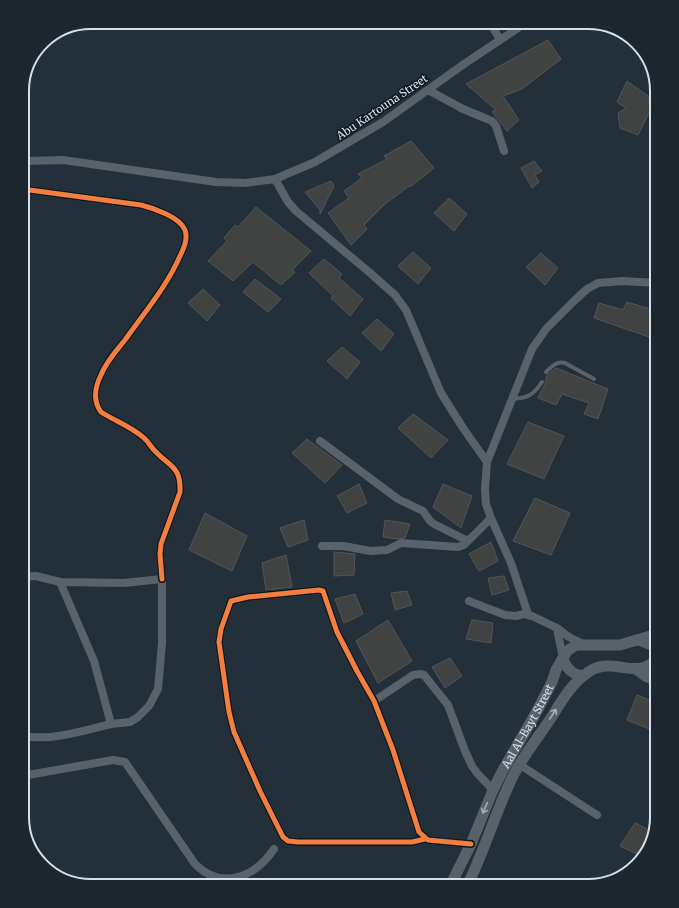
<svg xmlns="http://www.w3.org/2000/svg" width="679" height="908" viewBox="0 0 679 908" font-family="Merriweather,serif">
	<defs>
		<pattern id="forest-crowns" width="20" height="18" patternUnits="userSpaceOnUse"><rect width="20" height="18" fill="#465143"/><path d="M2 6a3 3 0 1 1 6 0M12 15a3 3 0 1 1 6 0" fill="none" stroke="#606a5e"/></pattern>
	</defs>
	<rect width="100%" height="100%" fill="#232f39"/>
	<path fill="url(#forest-crowns)" d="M657,94v28l-8,-1z"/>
	<path fill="#414242" stroke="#545656" d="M548,40l13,19 -39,30 -19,7 16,24 -12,11 -15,-19 4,-2 -30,-26z
		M627,81l28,20 -17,34 -18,-7 -2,-15 8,-5 -9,-6z
		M411,141l23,27 -24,19 -1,-1 -25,19 -20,20 3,4 -16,16 -23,-32 21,-15 -5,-7 18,-13 -4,-4 29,-15 -3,-3z
		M534,161l8,10 -7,4 4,7 -7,6 -11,-20z
		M331,181l3,5 -14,28v-4l-15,-18z
		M449,198l18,16 -13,17 -20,-18z
		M256,207l55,44 -19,19 3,2 -14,13 -28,-23 -20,19 -25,-20 19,-20 -3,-3 11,-13 3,2z
		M413,252l18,16 -13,16 -20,-18z
		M541,253l17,15 -13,17 -19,-18z
		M324,259l18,15 -3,4 24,21 -13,17 -19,-18 2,-2 -24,-23z
		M255,279l26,20 -13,13 -25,-20z
		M203,289l17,16 -13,16 -19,-18z
		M627,302l30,9v21l-2,7 -61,-21 5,-15 24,7z
		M377,319l17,15 -13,17 -19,-18z
		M342,347l18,15 -13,17 -20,-18z
		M556,368l52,21 -10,30 -14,-5 5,-11 -27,-9 -6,11 -18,-7 7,-14 2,-9z
		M413,414l35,26 -17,18 -33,-30z
		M528,422l36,14 -20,43 -37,-15z
		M307,439l35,26 -17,18 -33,-30z
		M359,484l8,19 -20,10 -10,-17z
		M443,484l29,12 -11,32 -28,-21z
		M535,498l35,15 -19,42 -38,-14z
		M205,513l42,23 -15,35 -43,-21z
		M304,520l4,20 -20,7 -8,-19z
		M385,520l25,4 -5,14 -9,1 -13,-2z
		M491,542l7,19 -19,10 -10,-17z
		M334,552l21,2 -1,21 -20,1z
		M286,555l6,32 -26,3 -4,-27z
		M504,576l5,14 -17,5 -4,-17z
		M407,591l5,14 -17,5 -4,-17z
		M355,594l8,20 -19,9 -9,-24z
		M388,620l24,41 -34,22 -22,-42z
		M472,620l21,3 -2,20 -25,-4z
		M450,658l12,18 -17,12 -13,-21z
		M637,695l20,8v29l-30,-12z
		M635,823l18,9 -5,19 -5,6 -23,-11z"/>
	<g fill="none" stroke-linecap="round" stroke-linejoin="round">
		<path stroke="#59626a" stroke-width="4" d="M546,372c6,-6 11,-11 19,-9l29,16
			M511,399c16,-1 22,-3 31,-17"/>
		<path stroke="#59626a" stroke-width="8" d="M490,22l10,18
			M428,90l35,19 29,12 4,5 8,25
			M22,161l41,-1 153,22 29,1 30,-4 40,-17 68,-40 81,-58 63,-42
			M275,179l13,23 8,9 73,61 26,23 11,15 35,83 22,35 24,34 -2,27 1,15 5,14 20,45 17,51
			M22,189l119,16c12,3 39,12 44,25 3,9 -1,18 -5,26 -13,30 -36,57 -55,84 -9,11 -19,22 -24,35 -6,12 -8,26 0,37 14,9 31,15 43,26 5,4 7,10 12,14 14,15 25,14 24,40l-19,52 -1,10 2,25
			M320,441l78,58 25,12 7,10 4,3 34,17
			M487,462l45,-113 14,-20 28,-28 13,-12 11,-6 24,-2 35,2
			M322,546h21l28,5 16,-1 14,-7 57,4 6,-2 27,-27
			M60,582l64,1 38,-4v64l-4,46 -9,17 -11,11 -8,5 -19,2
			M469,601l36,14 11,1 8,-2 8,2 25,12 12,9 14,7
			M557,629l6,29
			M374,701l39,-26 7,-1 4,1 24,30 17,46 7,15 5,7 16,17
			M22,736c29,5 61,-5 89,-12l-17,-63 -34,-79 -24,-6 -14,1
			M520,765l77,50
			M22,776l91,-16 12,2 70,102c27,27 60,13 79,-15
			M425,839l-13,3h-114l-10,-1 -5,-4 -23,-46 -26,-59 -5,-20 -10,-70 2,-13 10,-28 17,-4 71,-7 4,1 14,41 20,39 17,30 19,49 26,82 9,8 43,4"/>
		<g stroke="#59626a" stroke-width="11">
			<path d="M639,640l13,5 5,6"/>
			<path d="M563,658c3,11 9,16 20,18"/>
			<path d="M636,669l11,8 10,4"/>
			<path id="s1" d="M450,886l21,-42 22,-54 10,-20 33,-57 16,-31 4,-12 11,-19 9,-6h44l37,-11"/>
			<path d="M467,886c18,-36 29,-76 47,-112 10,-19 25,-38 37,-56 10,-16 20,-34 36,-45 26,-19 48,9 70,-14"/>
		</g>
		<g stroke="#0e171f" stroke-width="8">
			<path id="cycleway" d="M22,189l119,16c12,3 39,12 44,25 3,9 -1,18 -5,26 -13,30 -36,57 -55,84 -9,11 -19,22 -24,35 -6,12 -8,26 0,37 14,9 31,15 43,26 5,4 7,10 12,14 14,15 25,14 24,40l-19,52 -1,10 2,25
				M425,839l-13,3h-114l-10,-1 -5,-4 -23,-46 -26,-59 -5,-20 -10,-70 2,-13 10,-28 17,-4 71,-7 4,1 14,41 20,39 17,30 19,49 26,82 9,8 43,4"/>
		</g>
		<use href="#cycleway" stroke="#f27e40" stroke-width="5"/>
	</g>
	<defs><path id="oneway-shaft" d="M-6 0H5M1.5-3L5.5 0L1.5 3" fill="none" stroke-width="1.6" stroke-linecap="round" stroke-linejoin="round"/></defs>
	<g stroke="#a3aeb8">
		<use href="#oneway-shaft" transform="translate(553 714) rotate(-57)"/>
		<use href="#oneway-shaft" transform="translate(485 808) rotate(113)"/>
	</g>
	<g text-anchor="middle" stroke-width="3" stroke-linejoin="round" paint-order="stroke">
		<g font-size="11" fill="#d4e1ec" stroke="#0e171f">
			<text transform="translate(382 107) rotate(-34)" y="4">Abu Kartouna Street</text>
			<text dy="4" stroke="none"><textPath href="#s1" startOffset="178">Aal Al-Bayt Street</textPath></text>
		</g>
	</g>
	<path d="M0 0H679V908H0ZM91 29H588A62 62 0 0 1 650 91V817A62 62 0 0 1 588 879H91A62 62 0 0 1 29 817V91A62 62 0 0 1 91 29Z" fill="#1e272f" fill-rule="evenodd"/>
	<path fill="none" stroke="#d4e1ec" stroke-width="2" d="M91 29H588A62 62 0 0 1 650 91V817A62 62 0 0 1 588 879H91A62 62 0 0 1 29 817V91A62 62 0 0 1 91 29Z"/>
</svg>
